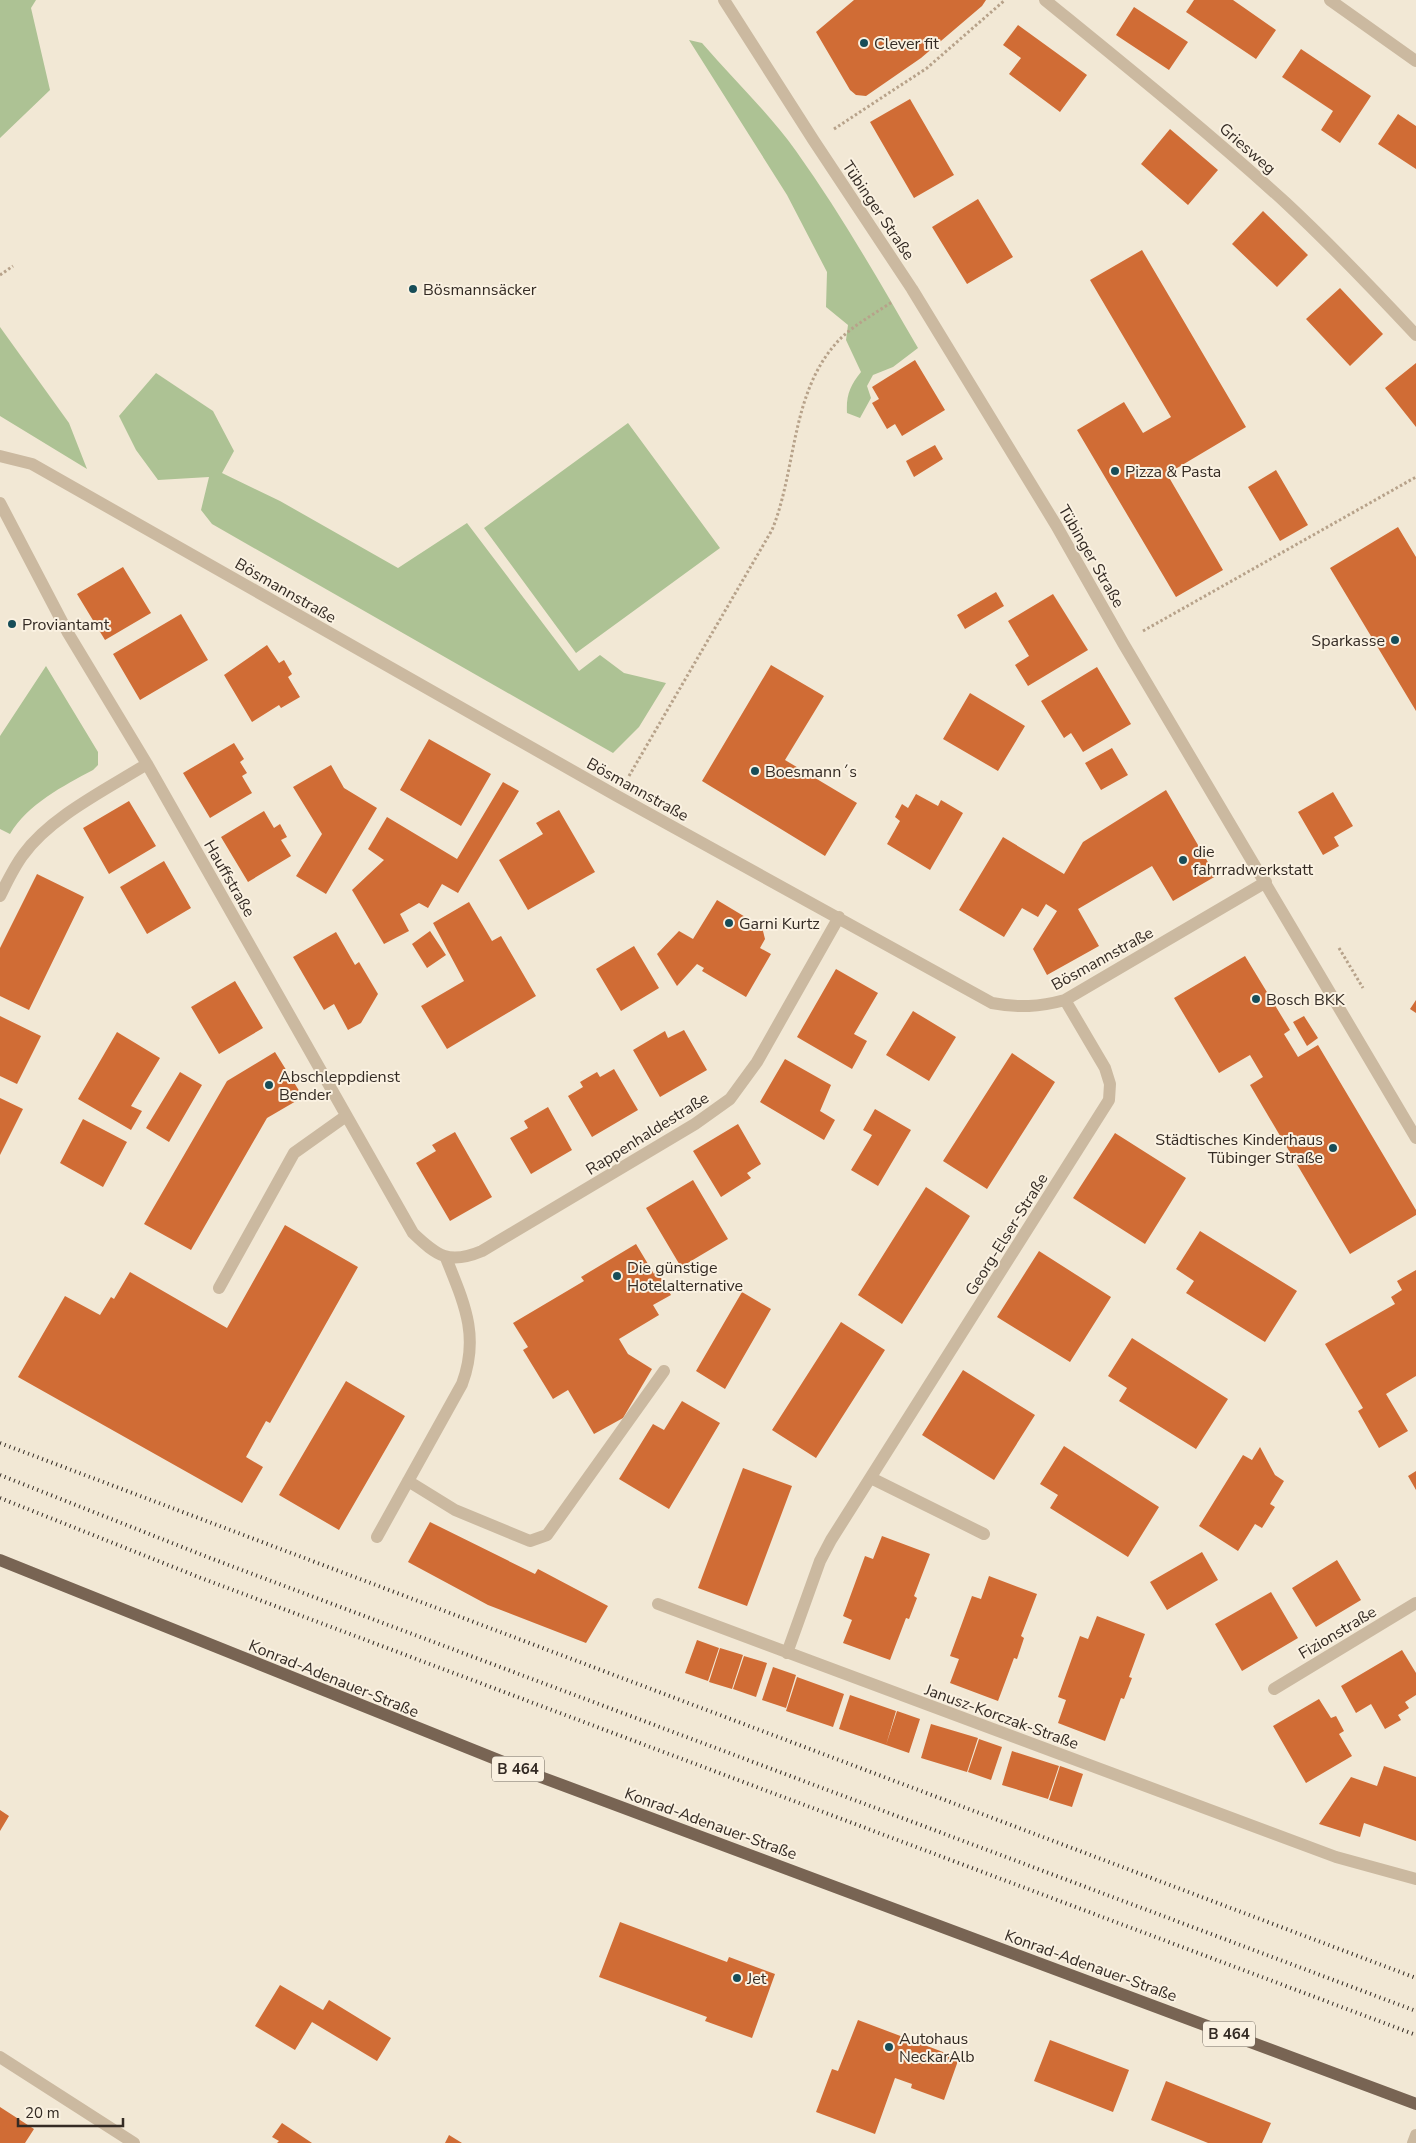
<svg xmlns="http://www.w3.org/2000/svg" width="1416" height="2143" viewBox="0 0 1416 2143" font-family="'Nunito Sans',sans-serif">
	<rect width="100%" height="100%" fill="#f2e8d5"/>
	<path fill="#adc294" d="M0,0h36l-5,8 19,82 -50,48z
		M689,40l13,3c31,36 66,69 94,108 45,63 83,130 122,197l-25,19 -20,8 -6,11 4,12 -11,20 -13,-5c-1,-18 3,-27 14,-41l-15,-32 2,-15 -22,-18 1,-35 -40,-77z
		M0,327l69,96 18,46 -87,-53z
		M156,373l57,38 21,40 -12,22 58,28 118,67 69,-45 112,148 21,-16 24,18 42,10 -27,44 -26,26 -401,-229 -11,-14 8,-33 -51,3 -22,-30 -17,-34z
		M628,423l92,125 -144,105 -92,-125z
		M46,666l52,86v13l-5,5c-30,16 -65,34 -83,64l-10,-5v-93z"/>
	<path fill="#d06c35" d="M854,0h132l-4,6 -61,52 -55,38 -10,-1 -6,-5 -34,-58z
		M1194,0h39l43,30 -20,29 -70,-47z
		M1134,7l54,35 -19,28 -53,-35z
		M1018,25l69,50 -27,37 -51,-38 12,-16 -18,-13z
		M1301,49l70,47 -31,47 -19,-13 12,-19 -51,-34z
		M910,99l44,76 -40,23 -44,-76z
		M1398,114l18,12v43l-38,-25z
		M1170,129l48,41 -30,35 -47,-41z
		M978,199l35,58 -46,27 -35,-57z
		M1263,211l45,44 -31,32 -45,-43z
		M1142,250l104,177 -79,47 56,96 -47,27 -99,-167 47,-28 19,31 28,-16 -81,-137z
		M1340,288l43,46 -33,32 -44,-47z
		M915,360l30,50 -43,26 -7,-12 -8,5 -15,-26 7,-4 -7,-12z
		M1416,363v64l-31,-39z
		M935,445l8,14 -29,18 -8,-16z
		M1276,470l32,55 -28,16 -32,-54z
		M1398,527l18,30v154l-86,-143z
		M123,567l28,46 -46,27 -28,-46z
		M996,592l8,14 -39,23 -8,-14z
		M1053,594l35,56 -60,36 -13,-21 14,-9 -21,-35z
		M181,614l27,46 -68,40 -27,-46z
		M267,645l12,18 5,-3 8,14 -4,3 12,20 -19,11 -2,-3 -27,17 -28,-47z
		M771,665l53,31 -39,64 72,43 -32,53 -123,-75z
		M1097,667l34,57 -48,28 -12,-19 -7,5 -23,-37z
		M970,693l55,33 -27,45 -55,-32z
		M429,739l62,35 -30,52 -61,-36z
		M234,743l10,16 -4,3 7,11 -5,3 10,17 -42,25 -27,-45z
		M1112,748l16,27 -27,15 -16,-27z
		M331,765l13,23 33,20 -51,86 -30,-18 26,-42 -29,-47z
		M503,782l16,9 -61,102 -16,-9 -14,24 -9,-5 -19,11 9,17 -25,13 -32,-54 32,-30 -16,-11 19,-32 70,42z
		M1166,790l50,86 -43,25 -21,-35 -74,43 21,37 -52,29 -14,-26 24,-38 -11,-7 -8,13 -16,-9 -18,29 -45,-27 44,-73 61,37 19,-32z
		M1333,792l20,34 -19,11 5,9 -16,9 -25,-43z
		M916,794l22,12 3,-6 22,13 -33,57 -43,-26 13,-23 -5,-4 7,-13 6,4z
		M129,801l27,45 -47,28 -26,-46z
		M559,810l36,62 -67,38 -29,-50 44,-26 -7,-11z
		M264,811l10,17 6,-4 7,13 -6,3 10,16 -43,26 -27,-45z
		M164,861l27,47 -44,26 -27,-47z
		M37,874l47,23 -55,113 -29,-14v-48z
		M717,900l45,27 3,12 -5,9 11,6 -25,43 -44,-26 2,-3 -7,-4 -20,22 -20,-32 22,-23 14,8z
		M469,902l23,39 9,-5 35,60 -89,53 -26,-43 43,-25 -31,-58z
		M430,931l16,24 -19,13 -15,-24z
		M336,932l19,33 4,-3 19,32 -17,29 -13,7 -14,-26 -10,6 -31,-53z
		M634,946l25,42 -38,23 -25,-42z
		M1245,956l45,74 -6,4 14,23 20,-12 98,165v5l-66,39 -100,-169 13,-8 -13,-22 -31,18 -45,-75z
		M836,969l42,24 -24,41 13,7 -15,28 -55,-32z
		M235,981l28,47 -44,26 -28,-47z
		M1416,1000v13l-6,-4z
		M913,1011l43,26 -27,44 -43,-26z
		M0,1016l41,20 -24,48 -17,-8z
		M1304,1016l14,22 -11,8 -14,-24z
		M684,1030l23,40 -47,27 -27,-47 32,-19 3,7z
		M117,1032l43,26 -29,48 11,5 -11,19 -53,-31z
		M275,1052l28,45 -36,21 -76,132 -47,-26 83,-143z
		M1012,1053l43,29 -68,107 -44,-28z
		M785,1059l46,26 -11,26 15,9 -11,20 -64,-38z
		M614,1069l24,41 -46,27 -24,-41 15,-9 -3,-5 17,-10 3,5z
		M180,1072l22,13 -33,57 -23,-14z
		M0,1098l23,11 -23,46z
		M548,1107l24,43 -41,24 -21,-36 18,-10 -4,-7z
		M875,1109l36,21 -33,56 -27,-16 21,-35 -9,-5z
		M83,1119l44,23 -24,45 -43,-24z
		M738,1124l23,40 -14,9 4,5 -30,19 -28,-46z
		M455,1132l37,65 -42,24 -34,-58 20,-12 -4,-6z
		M1115,1133l71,45 -41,66 -72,-46z
		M693,1180l35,59 -47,28 -35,-59z
		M926,1187l44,29 -68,108 -44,-29z
		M285,1225l73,42 -88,156 -4,-2 -20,36 17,10 -21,36 -224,-126 47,-81 35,19 11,-18 3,2 16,-27 97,56z
		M1200,1231l97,60 -32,51 -79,-49 8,-12 -18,-12z
		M636,1244l18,30 3,-3 14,24 -18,10 6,10 -40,24 9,15 24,15 -29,49 -29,16 -26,-44 -15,9 -30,-49 5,-3 -15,-24 71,-42 -3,-4z
		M1039,1251l72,46 -41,65 -73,-45z
		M1416,1270v106l-30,18 22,37 -29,17 -21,-37 5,-3 -38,-64 70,-40 -4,-7 11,-7 -5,-9z
		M742,1292l29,17 -46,80 -29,-18z
		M841,1322l44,28 -69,108 -44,-28z
		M1132,1338l96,61 -32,50 -77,-48 8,-13 -19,-12z
		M963,1370l72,45 -41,65 -72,-45z
		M346,1381l59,35 -66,114 -60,-35z
		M682,1401l38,22 -51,86 -50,-30 34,-55 11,6z
		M1064,1446l95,61 -31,50 -78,-49 8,-13 -18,-11z
		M1260,1447l15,28 9,6 -14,23 5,3 -13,21 -7,-4 -17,27 -39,-25 44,-71 9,5z
		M743,1468l49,18 -45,120 -49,-18z
		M1416,1471v19l-8,-14z
		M430,1522l105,52 3,-5 70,37 -22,37 -98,-38 -80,-43z
		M882,1536l48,18 -16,42 3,2 -8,21 -3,-1 -16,42 -47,-17 9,-23 -9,-4 22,-60 8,3z
		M1202,1552l16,28 -51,30 -17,-28z
		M1337,1560l24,40 -45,27 -24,-39z
		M989,1576l48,18 -16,42 3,2 -7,21 -3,-1 -16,43 -48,-18 9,-24 -9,-3 22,-60 9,3z
		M1271,1592l27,46 -56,33 -27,-47z
		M1097,1616l48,18 -16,43 3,1 -8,21 -3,-1 -16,43 -47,-18 8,-23 -8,-3 22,-61 8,3z
		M697,1640l22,8 -11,33 -23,-8z
		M720,1648l23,7 -11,34 -23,-7z
		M1402,1650l14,23v22l-11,7 4,6 -11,7 3,5 -16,9 -14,-25 -15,9 -15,-27z
		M744,1656l23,7 -11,34 -23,-8z
		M773,1667l23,8 -10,33 -24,-8z
		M797,1677l47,17 -11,33 -47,-16z
		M850,1695l46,16 -10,34 -47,-16z
		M1319,1699l12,19 5,-2 8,15 -5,3 13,22 -46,27 -33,-57z
		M897,1711l23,8 -11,34 -23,-8z
		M931,1724l47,14 -11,34 -46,-14z
		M979,1739l23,8 -11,33 -23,-8z
		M1012,1751l47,15 -11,33 -46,-14z
		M1060,1766l23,8 -11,33 -23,-7z
		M1384,1766l32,11v64l-52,-18 -4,14 -41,-13 32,-47 26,9z
		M0,1810l9,6 -9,15z
		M620,1922l107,40 2,-5 46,17 -23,64 -47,-17 2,-4 -108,-40z
		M280,1985l43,25 6,-10 62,38 -14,23 -65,-39 -17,28 -40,-24z
		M858,2020l101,38 -15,42 -33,-12 1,-4 -17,-6 -20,56 -59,-22 16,-43 6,2z
		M1050,2040l79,30 -16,42 -79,-31z
		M1166,2081l105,42 -9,20h-54l-57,-23z
		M0,2107l34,22 -9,14h-25z
		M282,2123l30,20h-35l2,-2 -7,-4z
		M449,2135l13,8h-17z"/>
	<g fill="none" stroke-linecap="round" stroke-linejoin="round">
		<path stroke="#b7a28a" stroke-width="3" stroke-dasharray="2.5 2.5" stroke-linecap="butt" d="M834,129l93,-61 78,-68
			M0,275l13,-9
			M1143,631l273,-154
			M629,776l143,-246c25,-61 18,-138 67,-190 15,-15 35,-26 53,-38
			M1339,948l24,40"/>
		<path stroke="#cbb9a0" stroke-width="12" d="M724,0l90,141 98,148 144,236 67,118 293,495
			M1045,0c81,66 163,132 241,203 45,42 88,87 130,132
			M1330,0l86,61
			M0,456l32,8 585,332 375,207c27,5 47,4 73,-3l201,-118
			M0,503l68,130 79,131 266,469c24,23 36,32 69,18l213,-127 35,-25 27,-37 82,-145
			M0,896c7,-14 14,-29 23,-41 27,-38 84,-66 124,-91
			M219,1288l75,-135 52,-37
			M871,1478l113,56
			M408,1481l47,29 75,31 17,-6 117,-164
			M377,1537l85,-153c18,-48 2,-81 -16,-126
			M658,1604l678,253 80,22
			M787,1653l33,-92 11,-21 278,-440 1,-16 -5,-16 -40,-68
			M1274,1689l142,-86
			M0,2057l134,86
			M1413,2143l3,-8"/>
		<path stroke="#786453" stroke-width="12" d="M0,1560l538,216 878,328"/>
		<path stroke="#342b24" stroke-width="4" stroke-dasharray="1 4" stroke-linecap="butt" d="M0,1443l1416,535
			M0,1475l210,83 1206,453
			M0,1498l201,80 1215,457"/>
	</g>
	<g fill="#174d58" stroke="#faf1e1" stroke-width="2">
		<circle cx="864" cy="43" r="5"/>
		<circle cx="413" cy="289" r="5"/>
		<circle cx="1115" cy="471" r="5"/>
		<circle cx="12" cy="624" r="5"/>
		<circle cx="1395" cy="640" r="5"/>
		<circle cx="755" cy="771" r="5"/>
		<circle cx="1183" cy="860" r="5"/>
		<circle cx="729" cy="923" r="5"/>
		<circle cx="1256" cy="999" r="5"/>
		<circle cx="269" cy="1085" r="5"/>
		<circle cx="1333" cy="1148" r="5"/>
		<circle cx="617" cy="1276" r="5"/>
		<circle cx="737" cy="1978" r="5"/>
		<circle cx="889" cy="2047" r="5"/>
	</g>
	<g text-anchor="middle" stroke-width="4" stroke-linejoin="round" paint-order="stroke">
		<g fill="#faf1e1" stroke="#6f665d" stroke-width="1">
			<rect x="492" y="1756.5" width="52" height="25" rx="4"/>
			<rect x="1203" y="2021.5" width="52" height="25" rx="4"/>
		</g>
		<g font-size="15" font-weight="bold" fill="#342b24">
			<text x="518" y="1774">B 464</text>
			<text x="1229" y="2039">B 464</text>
		</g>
		<g font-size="16" fill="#342b24" stroke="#faf1e1" text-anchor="start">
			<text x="874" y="49">Clever fit</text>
			<text x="423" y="295">Bösmannsäcker</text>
			<text x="1125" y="477">Pizza &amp; Pasta</text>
			<text x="22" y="630">Proviantamt</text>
			<text x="1385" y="646" text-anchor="end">Sparkasse</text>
			<text x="765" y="777">Boesmann´s</text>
			<text x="1193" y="857">die<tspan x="1193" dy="18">fahrradwerkstatt</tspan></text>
			<text x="739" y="929">Garni Kurtz</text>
			<text x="1266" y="1005">Bosch BKK</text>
			<text x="279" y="1082">Abschleppdienst<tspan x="279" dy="18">Bender</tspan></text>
			<text x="1323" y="1145" text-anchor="end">Städtisches Kinderhaus<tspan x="1323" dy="18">Tübinger Straße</tspan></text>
			<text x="627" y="1273">Die günstige<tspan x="627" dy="18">Hotelalternative</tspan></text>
			<text x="747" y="1984">Jet</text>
			<text x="899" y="2044">Autohaus<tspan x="899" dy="18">NeckarAlb</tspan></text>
		</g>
		<g font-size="16" fill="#342b24" stroke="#faf1e1">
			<text transform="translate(1248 148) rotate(41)" y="6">Griesweg</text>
			<text transform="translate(879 210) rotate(56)" y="6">Tübinger Straße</text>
			<text transform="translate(1092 556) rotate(60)" y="6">Tübinger Straße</text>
			<text transform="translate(286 590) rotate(30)" y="6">Bösmannstraße</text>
			<text transform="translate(638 789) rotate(29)" y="6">Bösmannstraße</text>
			<text transform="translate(230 878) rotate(60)" y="6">Hauffstraße</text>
			<text transform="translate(1102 958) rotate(-29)" y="6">Bösmannstraße</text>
			<text transform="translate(647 1133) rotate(-32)" y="6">Rappenhaldestraße</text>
			<text transform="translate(1006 1234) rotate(-58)" y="6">Georg-Elser-Straße</text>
			<text transform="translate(1337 1632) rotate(-31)" y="6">Fizionstraße</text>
			<text transform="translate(334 1678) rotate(22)" y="6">Konrad-Adenauer-Straße</text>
			<text transform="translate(1002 1716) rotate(20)" y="6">Janusz-Korczak-Straße</text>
			<text transform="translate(711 1823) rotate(20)" y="6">Konrad-Adenauer-Straße</text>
			<text transform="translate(1091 1965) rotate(20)" y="6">Konrad-Adenauer-Straße</text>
		</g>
	</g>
	<path d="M18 2118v8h105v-8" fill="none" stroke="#342b24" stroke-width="2.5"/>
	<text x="25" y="2118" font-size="15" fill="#342b24" stroke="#faf1e1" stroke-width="4" paint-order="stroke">20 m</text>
</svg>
